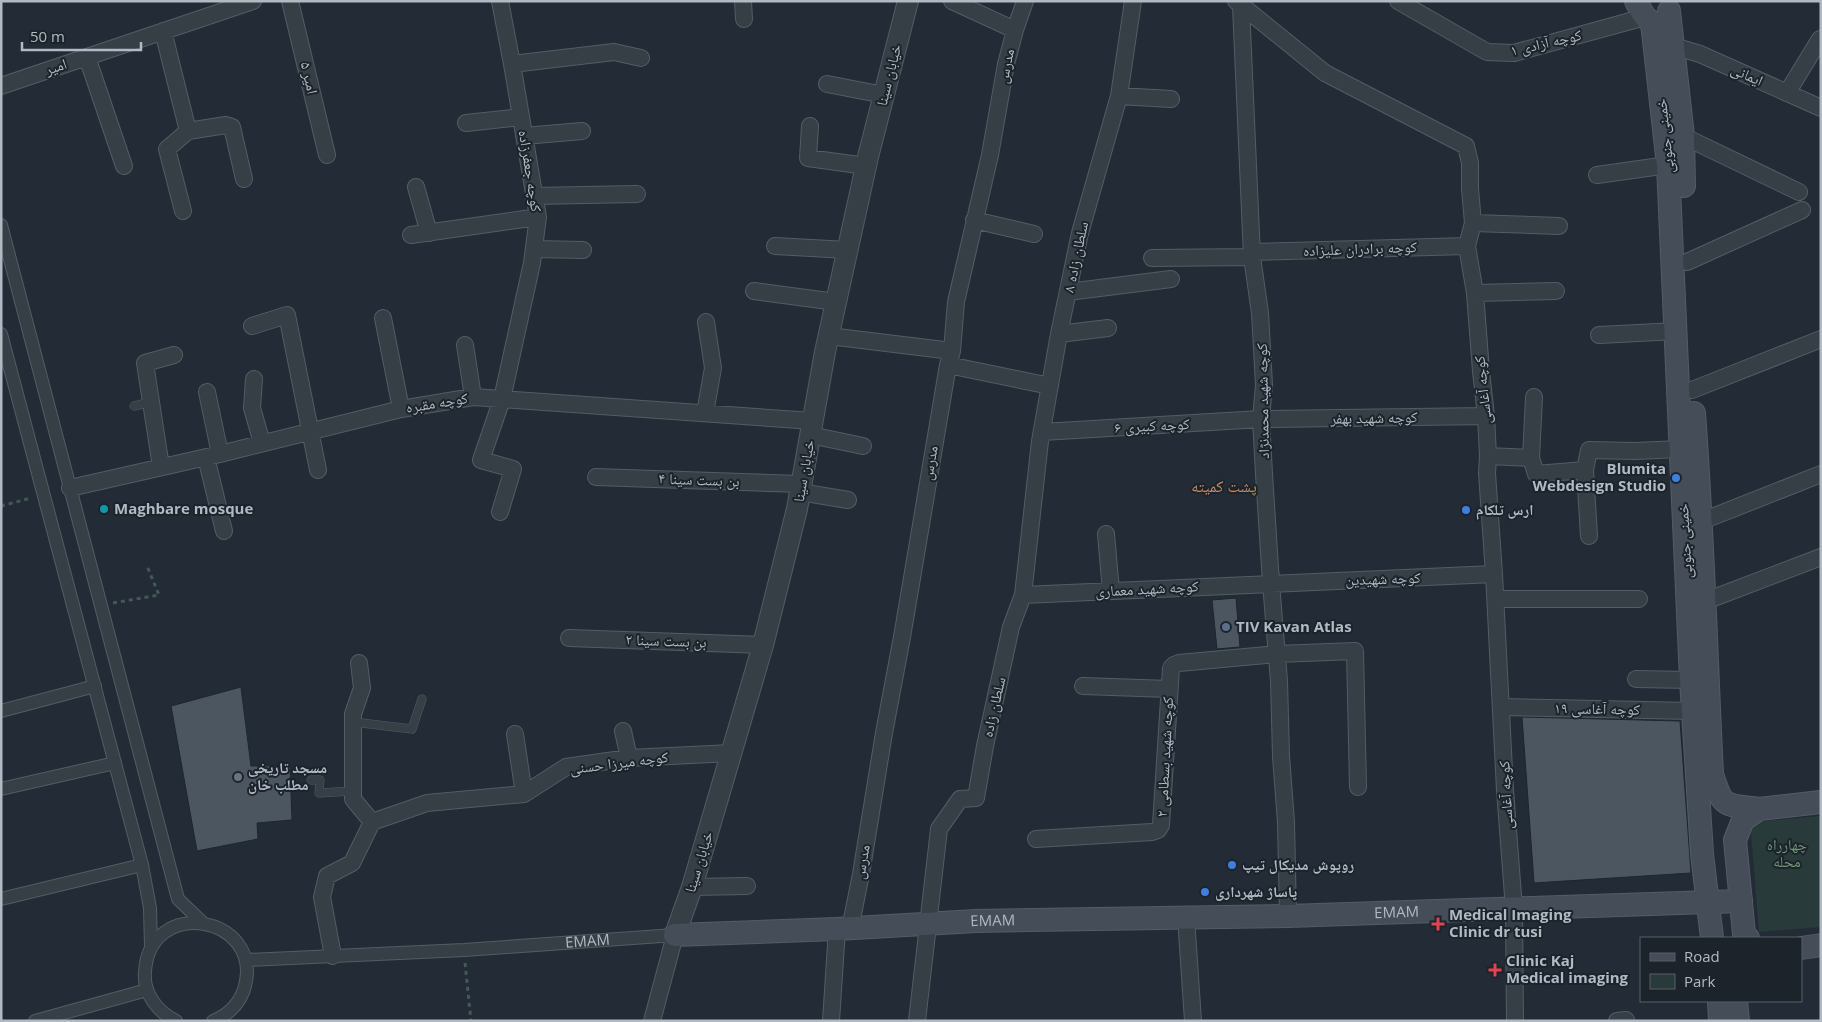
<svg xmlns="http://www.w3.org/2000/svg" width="1822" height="1022" viewBox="0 0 1822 1022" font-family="'Open Sans','Noto Naskh Arabic',sans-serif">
	<rect width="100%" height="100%" fill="#232c36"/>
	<path fill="#283a39" d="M1821,816v111l-62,5 -9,-110z"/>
	<path fill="#4c5661" stroke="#1e252d" d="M1236,598l4,49 -23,2 -5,-49z
		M241,687l10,79h39l2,54 -35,3 1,16 -61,12 -26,-145z
		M1522,717l158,4 11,152 -157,10z"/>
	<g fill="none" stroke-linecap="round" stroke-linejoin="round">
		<g stroke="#545c64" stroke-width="9">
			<path id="service" d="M134,406l17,-4
				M353,722l59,7 10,-30
				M311,780h9l-1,13 34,-2"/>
		</g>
		<g stroke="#545c64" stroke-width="14">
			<g id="pedestrian">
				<path d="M1,225l177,674 24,23"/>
				<path d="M1,334l141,531 8,43 1,39"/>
				<path d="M1,711l94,-25"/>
				<path d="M1,789l114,-26"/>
				<path d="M1,899l141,-34"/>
				<path id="s1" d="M246,960l218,-10 211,-15"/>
				<path d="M35,1021l112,-31"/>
				<path d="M176,1021c-18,-9 -33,-27 -31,-49 4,-76 118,-57 100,14 -4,16 -16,29 -32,35"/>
			</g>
		</g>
		<g stroke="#545c64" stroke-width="18">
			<path id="minor" d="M290,1l37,154
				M500,1l12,63 26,153 -6,46 -30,136 -21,61 32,9 -13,43
				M743,1l1,18
				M952,1l63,29
				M1236,1l89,72 141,73 4,17v26l3,34 -6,23 8,47 6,78 5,45 2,40 -1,17 7,101 11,216 9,119 1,112
				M1243,1l-2,5 11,251 8,56 4,72 -3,34 3,55 7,109 8,98 2,75 5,66 2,94
				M1398,1l89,51 27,1 131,-36
				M163,31l25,100 -21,18 16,62
				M1673,46l27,8 121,54
				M87,57l37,109
				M512,64l102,-12 27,6
				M827,84l57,11
				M1,86l252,-85
				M1787,93l33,-54
				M1119,96l52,3
				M466,123l55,-6
				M810,126l-2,32 58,8
				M188,131l38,-6 6,2 12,52
				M524,136l58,-5
				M1683,136l116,56
				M1597,175l71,-10
				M416,187l13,46
				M534,196l103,-2
				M974,220l60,14
				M1473,223l86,3
				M411,235l127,-18
				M775,246l73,4
				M534,249l49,1
				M1252,252l215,-6
				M1152,258l100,-1
				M1687,262l115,-52
				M754,291l82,11
				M1068,292l103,-13
				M1475,293l81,-2
				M383,318l18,91
				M252,326l35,-11 31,155
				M1059,334l49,-6
				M1599,335l78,-4
				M829,336l123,15
				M465,345l8,52
				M948,365l102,21
				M254,379l-2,29 10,35
				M1692,390l129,-51
				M207,392l13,62
				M705,413l8,-45 -7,-46
				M1042,432l219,-13 225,-3
				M810,435l53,11
				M1488,456l43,2 5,16 49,-4 4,-20 46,1 45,-2
				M206,457l18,74
				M1531,458l3,-61
				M161,467l-16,-104 29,-8
				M1585,470l4,66
				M596,477l206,7
				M70,488l150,-34 181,-45 72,-12 340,24
				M800,492l48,8
				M1702,521l119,-47
				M1106,534l5,57
				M1023,595l471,-21
				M1496,599h143
				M1703,602l118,-45
				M569,638l194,7
				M359,663l3,25 -9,26v85l19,23
				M1636,679l55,1
				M1083,686l86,3
				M1501,707l192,4
				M623,731l6,27
				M515,734l9,60
				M1036,839l116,-7 6,-2 3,-5 10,-157 3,-3 5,-2 98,-9 78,-3 3,136
				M692,887l55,-1
				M1186,917l7,104
				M850,929l11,-55 23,-141 18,-96 46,-272 4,-14 4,-49 34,-147 16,-91 9,-34 10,-29
				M333,956l-11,-59 5,-21 25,-13 20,-41 55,-19 97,-9 42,-27 63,-9 103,-5
				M652,1021l23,-86
				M831,1021l6,-92
				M917,1021l22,-192 21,-30 16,-1 9,-52 26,-119 12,-32 17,-154 19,-107 21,-101 39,-137 14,-95
				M1617,1021l9,-1"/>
		</g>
		<g stroke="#545c64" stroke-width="22">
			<path id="tertiary" d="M675,935l17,-48 71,-242 34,-136 28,-157 43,-195 40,-156"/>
		</g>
		<g stroke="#545c64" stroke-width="24">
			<g id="secondary">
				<path d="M1636,1c8,15 10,22 27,24l3,-4"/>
				<path d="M1669,11l14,125 1,50"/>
				<path d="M1652,23l16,142 23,515 11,174 10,84"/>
				<path d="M1694,413c9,120 12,240 18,361 11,35 12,30 47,35"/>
				<path id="s2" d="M675,935l162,-6 139,-8 312,-5 453,-15"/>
				<path d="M1748,938l-4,-4 -9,-94 8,-20 16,-11 62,-7"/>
				<path d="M1801,948l20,-3"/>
				<path d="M1719,1001l1,20"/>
				<path d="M1736,1001l2,20"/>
			</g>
		</g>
		<path stroke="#465758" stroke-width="3" stroke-dasharray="4 4" stroke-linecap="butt" d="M1,506l30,-8
			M113,603l46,-8 -12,-29
			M465,963l6,58"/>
		<use href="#service" stroke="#363e46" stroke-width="8"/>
		<use href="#pedestrian" stroke="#363e46" stroke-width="12"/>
		<use href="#minor" stroke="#363e46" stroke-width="16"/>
		<use href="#tertiary" stroke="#363e46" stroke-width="20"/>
		<use href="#secondary" stroke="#454d59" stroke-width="22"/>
	</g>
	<g fill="#3f7fe0" stroke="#1c232b" stroke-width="2">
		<circle cx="1676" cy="478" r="5"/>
		<circle cx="1466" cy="510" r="5"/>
		<circle cx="1232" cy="865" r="5"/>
		<circle cx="1205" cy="892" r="5"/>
	</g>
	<circle fill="#0f9aa8" stroke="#1c232b" stroke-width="2" cx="104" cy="509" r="5"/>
	<circle fill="#5c6f8a" stroke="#1c232b" stroke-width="2" cx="1226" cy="627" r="5"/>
	<circle fill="#6b7280" stroke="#1c232b" stroke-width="2" cx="238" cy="777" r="5"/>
	<g fill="#e0444e" stroke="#1c232b" stroke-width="2">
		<path d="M1435.5 916.5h5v5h5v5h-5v5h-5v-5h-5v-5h5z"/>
		<path d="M1492.5 962.5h5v5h5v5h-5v5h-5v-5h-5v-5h5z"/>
	</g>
	<g text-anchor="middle" stroke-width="4" stroke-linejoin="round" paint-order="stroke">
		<g font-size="15" fill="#b1b9c3" stroke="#1c232b">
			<text transform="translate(1546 43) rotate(-13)" y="5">کوچه آزادی ۱</text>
			<text transform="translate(1006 66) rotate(-78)" y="5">مدرس</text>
			<text transform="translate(56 67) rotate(-19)" y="5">امیر</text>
			<text transform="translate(889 75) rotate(-76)" y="5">خیابان سینا</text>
			<text transform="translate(1747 75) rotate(24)" y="5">ایمانی</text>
			<text transform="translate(309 78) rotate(77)" y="5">امیر ۵</text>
			<text transform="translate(1665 136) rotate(-96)" y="5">خمینی جنوبی</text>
			<text transform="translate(530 171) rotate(81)" y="5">کوچه جعفرزاده</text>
			<text transform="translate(1360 249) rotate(-2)" y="5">کوچه برادران علیزاده</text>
			<text transform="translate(1076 257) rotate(-78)" y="5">سلطان زاده ۸</text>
			<text transform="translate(1483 390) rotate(-96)" y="5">کوچه آغاسی</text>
			<text transform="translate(1263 401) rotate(-91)" y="5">کوچه شهید محمدنژاد</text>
			<text transform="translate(437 403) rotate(-9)" y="5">کوچه مقبره</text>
			<text transform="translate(1374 418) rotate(-1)" y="5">کوچه شهید بهفر</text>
			<text transform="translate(1152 426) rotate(-3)" y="5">کوچه کبیری ۶</text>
			<text transform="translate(930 463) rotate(-80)" y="5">مدرس</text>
			<text transform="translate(804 471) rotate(-80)" y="5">خیابان سینا</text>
			<text transform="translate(699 480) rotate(2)" y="5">بن بست سینا ۴</text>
			<text transform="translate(1685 541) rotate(-93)" y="5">خمینی جنوبی</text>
			<text transform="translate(1383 579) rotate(-2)" y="5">کوچه شهیدین</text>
			<text transform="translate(1147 589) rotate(-3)" y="5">کوچه شهید معماری</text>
			<text transform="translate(666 641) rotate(2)" y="5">بن بست سینا ۲</text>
			<text transform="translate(994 707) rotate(-77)" y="5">سلطان زاده</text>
			<text transform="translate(1597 709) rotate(1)" y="5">کوچه آغاسی ۱۹</text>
			<text transform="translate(1165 757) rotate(-87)" y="5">کوچه شهید بسطامی ۲</text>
			<text transform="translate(619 763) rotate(-7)" y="5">کوچه میرزا حسنی</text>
			<text transform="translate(1506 795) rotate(-93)" y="5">کوچه آغاسی</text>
			<text transform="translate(699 862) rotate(-73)" y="5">خیابان سینا</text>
			<text transform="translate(862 862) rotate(-80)" y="5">مدرس</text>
			<text dy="5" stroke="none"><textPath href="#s2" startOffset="722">EMAM</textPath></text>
			<text dy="5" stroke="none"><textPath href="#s2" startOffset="318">EMAM</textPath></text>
			<text dy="5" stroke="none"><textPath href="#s1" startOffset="342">EMAM</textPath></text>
		</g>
		<g font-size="15" font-weight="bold" fill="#b1b9c3" stroke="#1c232b" text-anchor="start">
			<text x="1666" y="474" text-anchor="end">Blumita<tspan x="1666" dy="17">Webdesign Studio</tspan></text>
			<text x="114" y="514">Maghbare mosque</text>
			<text x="1476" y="515">ارس تلکام</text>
			<text x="1236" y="632">TIV Kavan Atlas</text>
			<text x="248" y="773">مسجد تاریخی<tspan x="248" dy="17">مطلب خان</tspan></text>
			<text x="1242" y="870">روپوش مدیکال تیپ</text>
			<text x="1215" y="897">پاساژ شهرداری</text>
			<text x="1449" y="920">Medical Imaging<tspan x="1449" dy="17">Clinic dr tusi</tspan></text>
			<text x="1506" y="966">Clinic Kaj<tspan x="1506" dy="17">Medical imaging</tspan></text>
		</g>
		<g font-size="15" fill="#729679" stroke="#1c232b">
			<text x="1787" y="850">چهارراه<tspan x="1787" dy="17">محله</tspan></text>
		</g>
		<g font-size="16" fill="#c68c68" stroke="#1c232b">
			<text x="1224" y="492">پشت کمیته</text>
		</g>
	</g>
	<rect width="1822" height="1022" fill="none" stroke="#b1b9c3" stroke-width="5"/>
	<rect x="1640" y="937" width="162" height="65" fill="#1c232b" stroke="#585f68"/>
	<rect x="1650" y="953" width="25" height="8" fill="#454d59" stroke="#585f68"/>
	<text x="1684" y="962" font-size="15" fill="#b1b9c3">Road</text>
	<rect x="1650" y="974" width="25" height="15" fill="#283a39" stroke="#585f68"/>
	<text x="1684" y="987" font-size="15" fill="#b1b9c3">Park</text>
	<path d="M22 42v8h119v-8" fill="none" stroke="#b1b9c3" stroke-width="2.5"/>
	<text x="30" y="42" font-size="15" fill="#b1b9c3" stroke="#1c232b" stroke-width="4" paint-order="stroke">50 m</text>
</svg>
